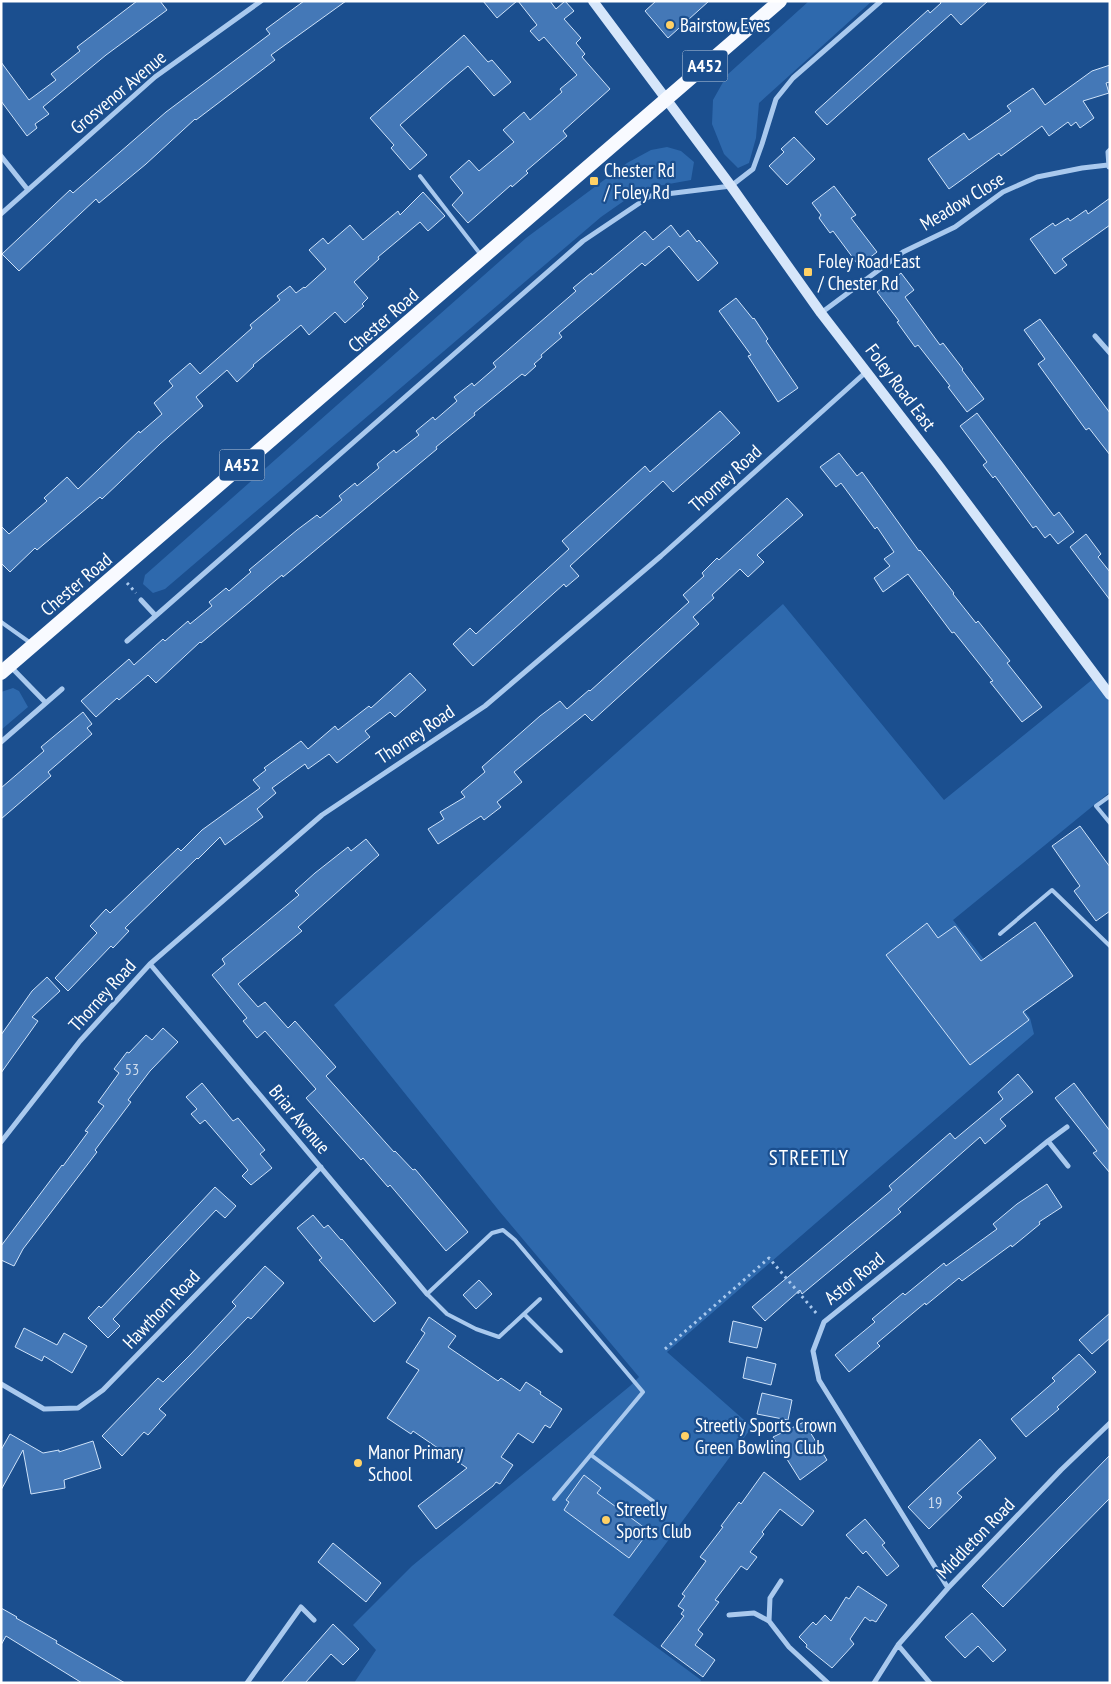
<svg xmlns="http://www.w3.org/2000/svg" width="1111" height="1684" viewBox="0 0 1111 1684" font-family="'PT Sans Narrow',sans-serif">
	<rect width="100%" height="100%" fill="#1b4f8f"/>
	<path fill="#2e69ad" d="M809,1h63l-113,102 -3,35 -7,25 -11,5 -14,-14 -12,-30 1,-24 14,-25z
		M667,147l14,4 13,11 -3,18 -50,9 -40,28 -436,372 -12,4 -10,-9 2,-9 381,-337 101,-75 24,-13z
		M783,604l161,196 149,-121 17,22v91l-157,128 77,98 4,16 -367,318 85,75 -139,188 88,65 -1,3h-346l22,-33 -23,-25 59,-59 218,-180 9,-9 -139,-165 -166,-207z
		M13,688l6,3 9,16 -27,23v-38z"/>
	<path fill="#4478b7" stroke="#cfe3fa" d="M137,1h23l7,9 -61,45 -63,52 6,7 -14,10 2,4 -10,8 -26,-35v-39l28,38 27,-20 -5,-6 29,-23 -3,-4z
		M304,1h42l-75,54 4,5 -79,60 -1,-1 -49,45 -47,39 -3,-4 -77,72 -17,-17 68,-64 3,3 93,-81 104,-78 -4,-5z
		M483,1h34l-20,17z
		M518,1h32l6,8 9,-8 9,10 -10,8 17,19 -5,5 9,11 -3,3 28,32 -47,42 4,5 -41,35 2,2 -16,14 -1,-2 -43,38 -16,-18 11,-12 -13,-16 19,-17 10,11 35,-29 -11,-12 21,-18 6,8 32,-28 -2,-3 17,-14 -33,-38 -5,4 -9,-10 7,-6z
		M656,1h53l-41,37 -23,-27z
		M940,1h48l-27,24 -10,-11 -124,111 -12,-13 113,-102 2,3 11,-10z
		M464,35l24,27 4,-2 19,22 -17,14 -26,-30 -19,16 -49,43 27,30 -17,15 -19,-22 3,-3 -24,-27z
		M1110,65v17l-4,1 3,10 -26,8 11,17 -14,10 -4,-6 -5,4 -3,-4 -19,14 -7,-10 -41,30 -2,-3 -50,36 -21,-30 36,-26 5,7 12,-8 30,-21 -4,-5 26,-18 12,17 47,-34z
		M794,137l21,22 -28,26 -18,-19 15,-14 -3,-3z
		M834,186l22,29 -5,3 26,34 -18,14 -26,-35 -3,2 -11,-15 2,-3 -9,-12z
		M423,192l22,24 -17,15 -8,-9 -42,35 1,2 -25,23 14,16 -6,6 2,2 -19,17 -10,-11 -26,23 -8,-10 -48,40 1,1 -17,16 -10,-12 -31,27 7,9 -43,38 -58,55 -2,-2 -63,53 -2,-2 -25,24 -9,-9v-37l8,8 38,-33 -3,-3 23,-21 11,12 61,-58 1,2 22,-19 -8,-11 19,-17 -4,-5 21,-18 10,11 52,-46 -2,-3 30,-25 -3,-4 13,-10 6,7 8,-6 1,1 21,-19 -17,-19 14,-12 5,6 22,-19 13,15 35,-29 2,4z
		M1110,198v27l-48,34 5,6 -12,9 -25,-35 23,-16 2,3 13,-8 2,3 16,-11 2,4z
		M671,225l9,12 8,-7 9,12 2,-2 19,23 -20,18 -29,-35 -24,20 -3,-3 -83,70 3,4 -21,18 1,2 -8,7 2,2 -11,10 -3,-2 -48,39 1,2 -39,32 1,2 -154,128 -1,-2 -81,68 -1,-1 -44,41 -8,-8 -29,25 -2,-2 -21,19 -15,-16 48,-42 5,6 29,-26 2,2 23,-20 2,3 22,-18 -3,-4 17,-14 3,3 22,-19 -2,-2 48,-40 20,-15 3,3 22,-18 -3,-4 16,-13 2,3 22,-18 -2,-4 17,-14 2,3 23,-18 -3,-4 17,-14 2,3 22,-19 -3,-4 18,-14 2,3 22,-19 -3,-4 83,-72 -3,-3 18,-15 1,2 53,-44 8,9z
		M901,273l13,17 -9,7 35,48 3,-2 20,26 -1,1 22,29 -17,13 -19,-25 2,-1 -32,-41 -3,2 -18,-25 2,-1 -22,-29z
		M736,298l17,21 1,-1 14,21 -2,2 32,47 -20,14 -30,-46 3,-1 -32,-44z
		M1040,319l70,94v42l-21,-27 -3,2 -48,-66 7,-5 -21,-29z
		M720,411l20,22 -67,59 -10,-11 -93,85 9,10 -13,11 -2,-3 -91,82 -20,-22 17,-16 6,6 93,-85 -7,-8 83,-75 5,6z
		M977,413l77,103 5,-4 15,20 -16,12 -8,-10 -5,4 -9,-12 -3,2 -38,-52 -2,2 -10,-13 4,-3 -27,-36z
		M839,453l18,23 5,-4 57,79 1,-1 34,43 -1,1 23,29 2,-2 32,40 -3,2 35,44 -20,15 -32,-40 3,-1 -39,-49 -2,1 -44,-59 -25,18 -9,-14 16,-12 -6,-7 10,-7 -17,-25 -2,2 -34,-46 -5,4 -16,-20z
		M787,498l16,17 -46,40 7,7 -16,15 -8,-8 -28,26 2,3 -21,19 6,7 -107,97 -7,-7 -71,58 8,10 -25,20 4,5 -17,13 -3,-4 -43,28 -10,-15 16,-10 -4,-7 25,-15 -4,-5 24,-20 -3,-5 58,-51 20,-15 7,8 22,-19 1,1 99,-89 -6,-7 21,-19 -2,-3 15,-15 2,2z
		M1086,534l15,20 -3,3 12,15v28l-40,-53z
		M410,673l16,17 -31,27 -5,-5 -25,19 5,6 -33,26 -8,-9 -21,15 -3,-5 -33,24 4,5 -19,16 6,8 -38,28 -5,-8 -22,22 -1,-1 -72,70 4,3 -16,17 -2,-2 -43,45 -13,-13 42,-45 -7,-7 16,-17 4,4 68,-65 3,3 21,-21 58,-42 -7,-8 13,-10 -2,-2 37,-27 7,8 27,-23 3,4 31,-24 2,2z
		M83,712l9,12 -5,4 5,6 -44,38 3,4 -50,43v-31l43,-37 -3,-4z
		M1080,826l30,41v44l-14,10 -22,-30 6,-5 -28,-40z
		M366,839l13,16 -81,72 4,4 -64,53 20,23 7,-5 23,26 7,-7 41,46 -10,9 68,76 1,-1 18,19 2,-1 53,63 -22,19 -56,-66 -2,2 -25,-29 -2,2 -55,-62 10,-9 -51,-58 -8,7 -14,-17 4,-3 -35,-43 13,-11 -3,-5 77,-64 -4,-4 20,-18 33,-26 3,4z
		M1035,922l38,54 -50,36 6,8 -59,45 -84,-110 41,-32 11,15 17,-12 26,35z
		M47,977l13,14 -28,26 6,4 -37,52v-38l31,-44z
		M163,1028l15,14 -28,29 -22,29 3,2 -36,48 2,2 -74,97 -9,17 -13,-6v-14l61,-81 1,1 25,-34 -3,-1 19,-25 -6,-4 21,-29 -5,-4 13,-17 2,1 17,-18 6,5z
		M1018,1074l15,18 -33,27 6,7 -21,18 -5,-7 -82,72 3,3 -99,82 -2,-4 -35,31 -13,-14 140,-117 -3,-4 61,-53 5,6 48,-40 -5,-7z
		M202,1083l31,38 5,-3 27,32 -5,4 12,14 -21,17 -9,-9 6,-6 -43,-50 -5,4 -9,-10 6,-5 -11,-12z
		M1074,1083l36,48v42l-17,-20 4,-2 -42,-53z
		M1047,1184l15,23 -23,15 1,2 -28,23 -1,-2 -49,36 -3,-3 -33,27 -1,-2 -48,40 3,3 -31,26 -14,-17 40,-33 -3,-3 31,-26 2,2 39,-32 2,3 51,-37 -4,-5 24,-20z
		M215,1187l21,19 -11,12 -9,-8 -103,109 7,7 -12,12 -20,-20 11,-12 2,2z
		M313,1215l11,13 4,-3 13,15 1,-1 54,64 -22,19 -55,-62 3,-2 -25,-30z
		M265,1266l19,17 -33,36 -3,-2 -89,92 7,6 -18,20 -4,-3 -22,24 -20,-20 56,-58 5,4 27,-27 46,-49 -4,-4z
		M479,1280l13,14 -16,15 -13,-14z
		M1110,1313v25l-18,16 -13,-14z
		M429,1317l27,19 -8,11 50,34 3,-3 19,13 6,-9 15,10 -1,2 22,15 -12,19 -5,-3 -12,18 -15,-10 -17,24 12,8 -13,19 -4,-2 -3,4 -57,43 -18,-23 49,-38 -54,-37 -2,3 -24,-16 32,-48 -13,-8 19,-29 -4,-3z
		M733,1321l29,7 -5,20 -28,-6z
		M24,1328l33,17 7,-12 23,13 -15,27 -28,-17 -2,5 -27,-14z
		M1079,1354l17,18 -39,35 2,2 -33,28 -15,-18 44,-38 -3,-3z
		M747,1357l29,7 -5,21 -28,-7z
		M762,1393l30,7 -4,20 -31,-6z
		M804,1422l23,38 -27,20 -27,-43z
		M10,1434l33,19 16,-3v2l34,-11 8,27 -37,12 1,8 -34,6 -8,-44 -22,40v-40z
		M980,1439l16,19 -39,35 5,4 -33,32 -21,-22z
		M1110,1455v43l-107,109 -21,-21z
		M764,1472l50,39 -12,15 -22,-17 -18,23 2,2 -14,18 7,5 -10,13 -6,-4 -26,34 4,2 -21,28 5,4 -8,11 20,15 -12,17 -42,-31 23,-30 -3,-2 3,-4 -6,-4 7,-10 -3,-2 24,-33 -6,-4 23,-30 -2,-1 18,-24 2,2z
		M584,1475l17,13 -4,5 52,38 -20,27 -65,-48 5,-8 -3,-2z
		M865,1519l20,24 -3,2 17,21 -12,10 -21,-25 -3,3 -17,-19z
		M333,1543l48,40 -15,19 -48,-40z
		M858,1586l29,19 -11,17 -4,-2 -2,1 -5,-4 -15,22 4,5 -22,24 -26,-21 1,-2 -8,-8 14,-15 3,3 9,-10 6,6 15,-24 3,2z
		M1,1608l16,9 -1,1 41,23 -1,2 69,40h-43l-76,-47 -5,9z
		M972,1613l34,37 -13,12 -15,-16 -13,12 -20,-21z
		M333,1624l26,25 -16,16 -12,-11 -26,29h-24z"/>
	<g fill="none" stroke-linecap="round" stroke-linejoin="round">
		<path stroke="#a9c9ee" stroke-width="3" stroke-dasharray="2.5 4" stroke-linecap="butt" d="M127,583l9,10
			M665,1349l104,-91 48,56"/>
		<path stroke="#a9c9ee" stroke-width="4" d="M420,176l61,79
			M1,622l31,22
			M1110,796l-14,10 14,17
			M1000,934l52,-44 58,56
			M540,1299l-41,38 -23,-8 -29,-15 -20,-20 65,-61 11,-3 12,10 128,152 -89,107
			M524,1314l37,37
			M591,1455l70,52"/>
		<path stroke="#a9c9ee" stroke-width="5" d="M1,156l27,34
			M1109,167l-1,-15 2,-2
			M1,214l154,-137 106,-76
			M821,313l82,-61 52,-25 48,-35 34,-15 45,-9 26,-3
			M1095,336l15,17
			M141,600l14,15
			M127,641l456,-400 67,-45 81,-10 22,-17 9,-25 14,-45 17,-21 88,-77
			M10,666l36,37
			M1,742l61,-53
			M150,964l277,330
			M1048,1141l20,25
			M1,1142l79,-101 70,-77 172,-149 163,-109 176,-150 205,-184
			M1,1384l43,25 34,-1 25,-18 218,-223
			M781,1581l-11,17 -1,23 20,26 39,36
			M948,1588l-129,-208 -6,-29 11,-29 224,-181 19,-14
			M729,1615l25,-2 15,8
			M898,1645l32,38
			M247,1683l54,-76 13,13
			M874,1683l24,-38 50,-57 113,-118 49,-47"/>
		<path stroke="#d6e6fa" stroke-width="10" d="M593,1l138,185 90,127 118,153 171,229"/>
		<path stroke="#f8faff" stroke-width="14" d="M1,673l779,-672"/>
	</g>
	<g fill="#ffd166" stroke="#1b4f8f" stroke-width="2">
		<circle cx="670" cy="25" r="5"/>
		<rect x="589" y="176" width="10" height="10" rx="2.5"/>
		<rect x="803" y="267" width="10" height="10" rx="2.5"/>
		<circle cx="685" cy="1436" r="5"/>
		<circle cx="358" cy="1463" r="5"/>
		<circle cx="606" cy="1520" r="5"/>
	</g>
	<g text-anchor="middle" stroke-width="4.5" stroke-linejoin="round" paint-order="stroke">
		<g font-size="16" fill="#d0dded">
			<text x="132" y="1075">53</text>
			<text x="935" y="1508">19</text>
		</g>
		<g fill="#1b4f8f" stroke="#bbcadd" stroke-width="1">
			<rect x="682.5" y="50.5" width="45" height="31" rx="4"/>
			<rect x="219.5" y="449.5" width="45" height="31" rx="4"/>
		</g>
		<g font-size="18" font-weight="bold" fill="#fff">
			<text x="705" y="72">A452</text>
			<text x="242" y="471">A452</text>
		</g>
		<g font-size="19" fill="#fff" stroke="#1b4f8f" text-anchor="start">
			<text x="680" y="32">Bairstow Eves</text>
			<text x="604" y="177">Chester Rd<tspan x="604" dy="22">/ Foley Rd</tspan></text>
			<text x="818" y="268">Foley Road East<tspan x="818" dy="22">/ Chester Rd</tspan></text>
			<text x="695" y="1432">Streetly Sports Crown<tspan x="695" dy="22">Green Bowling Club</tspan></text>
			<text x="368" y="1459">Manor Primary<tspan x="368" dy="22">School</tspan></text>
			<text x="616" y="1516">Streetly<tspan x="616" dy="22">Sports Club</tspan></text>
		</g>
		<g font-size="19" fill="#fff" stroke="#1b4f8f">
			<text transform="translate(118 92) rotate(-40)" y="7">Grosvenor Avenue</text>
			<text transform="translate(962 201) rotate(-31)" y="7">Meadow Close</text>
			<text transform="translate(383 320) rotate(-41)" y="7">Chester Road</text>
			<text transform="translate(901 387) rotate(53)" y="7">Foley Road East</text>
			<text transform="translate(725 478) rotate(-42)" y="7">Thorney Road</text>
			<text transform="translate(76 584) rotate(-40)" y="7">Chester Road</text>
			<text transform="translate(415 734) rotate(-34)" y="7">Thorney Road</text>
			<text transform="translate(102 995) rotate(-48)" y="7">Thorney Road</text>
			<text transform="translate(300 1119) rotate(50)" y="7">Briar Avenue</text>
			<text transform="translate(854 1278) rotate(-39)" y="7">Astor Road</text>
			<text transform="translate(161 1309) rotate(-46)" y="7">Hawthorn Road</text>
			<text transform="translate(975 1538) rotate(-46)" y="7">Middleton Road</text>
		</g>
		<g font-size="21" letter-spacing="1" fill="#fff" stroke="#1b4f8f">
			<text x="809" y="1165">STREETLY</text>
		</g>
	</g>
	<rect width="1111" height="1684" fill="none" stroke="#ffffff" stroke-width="5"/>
</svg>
